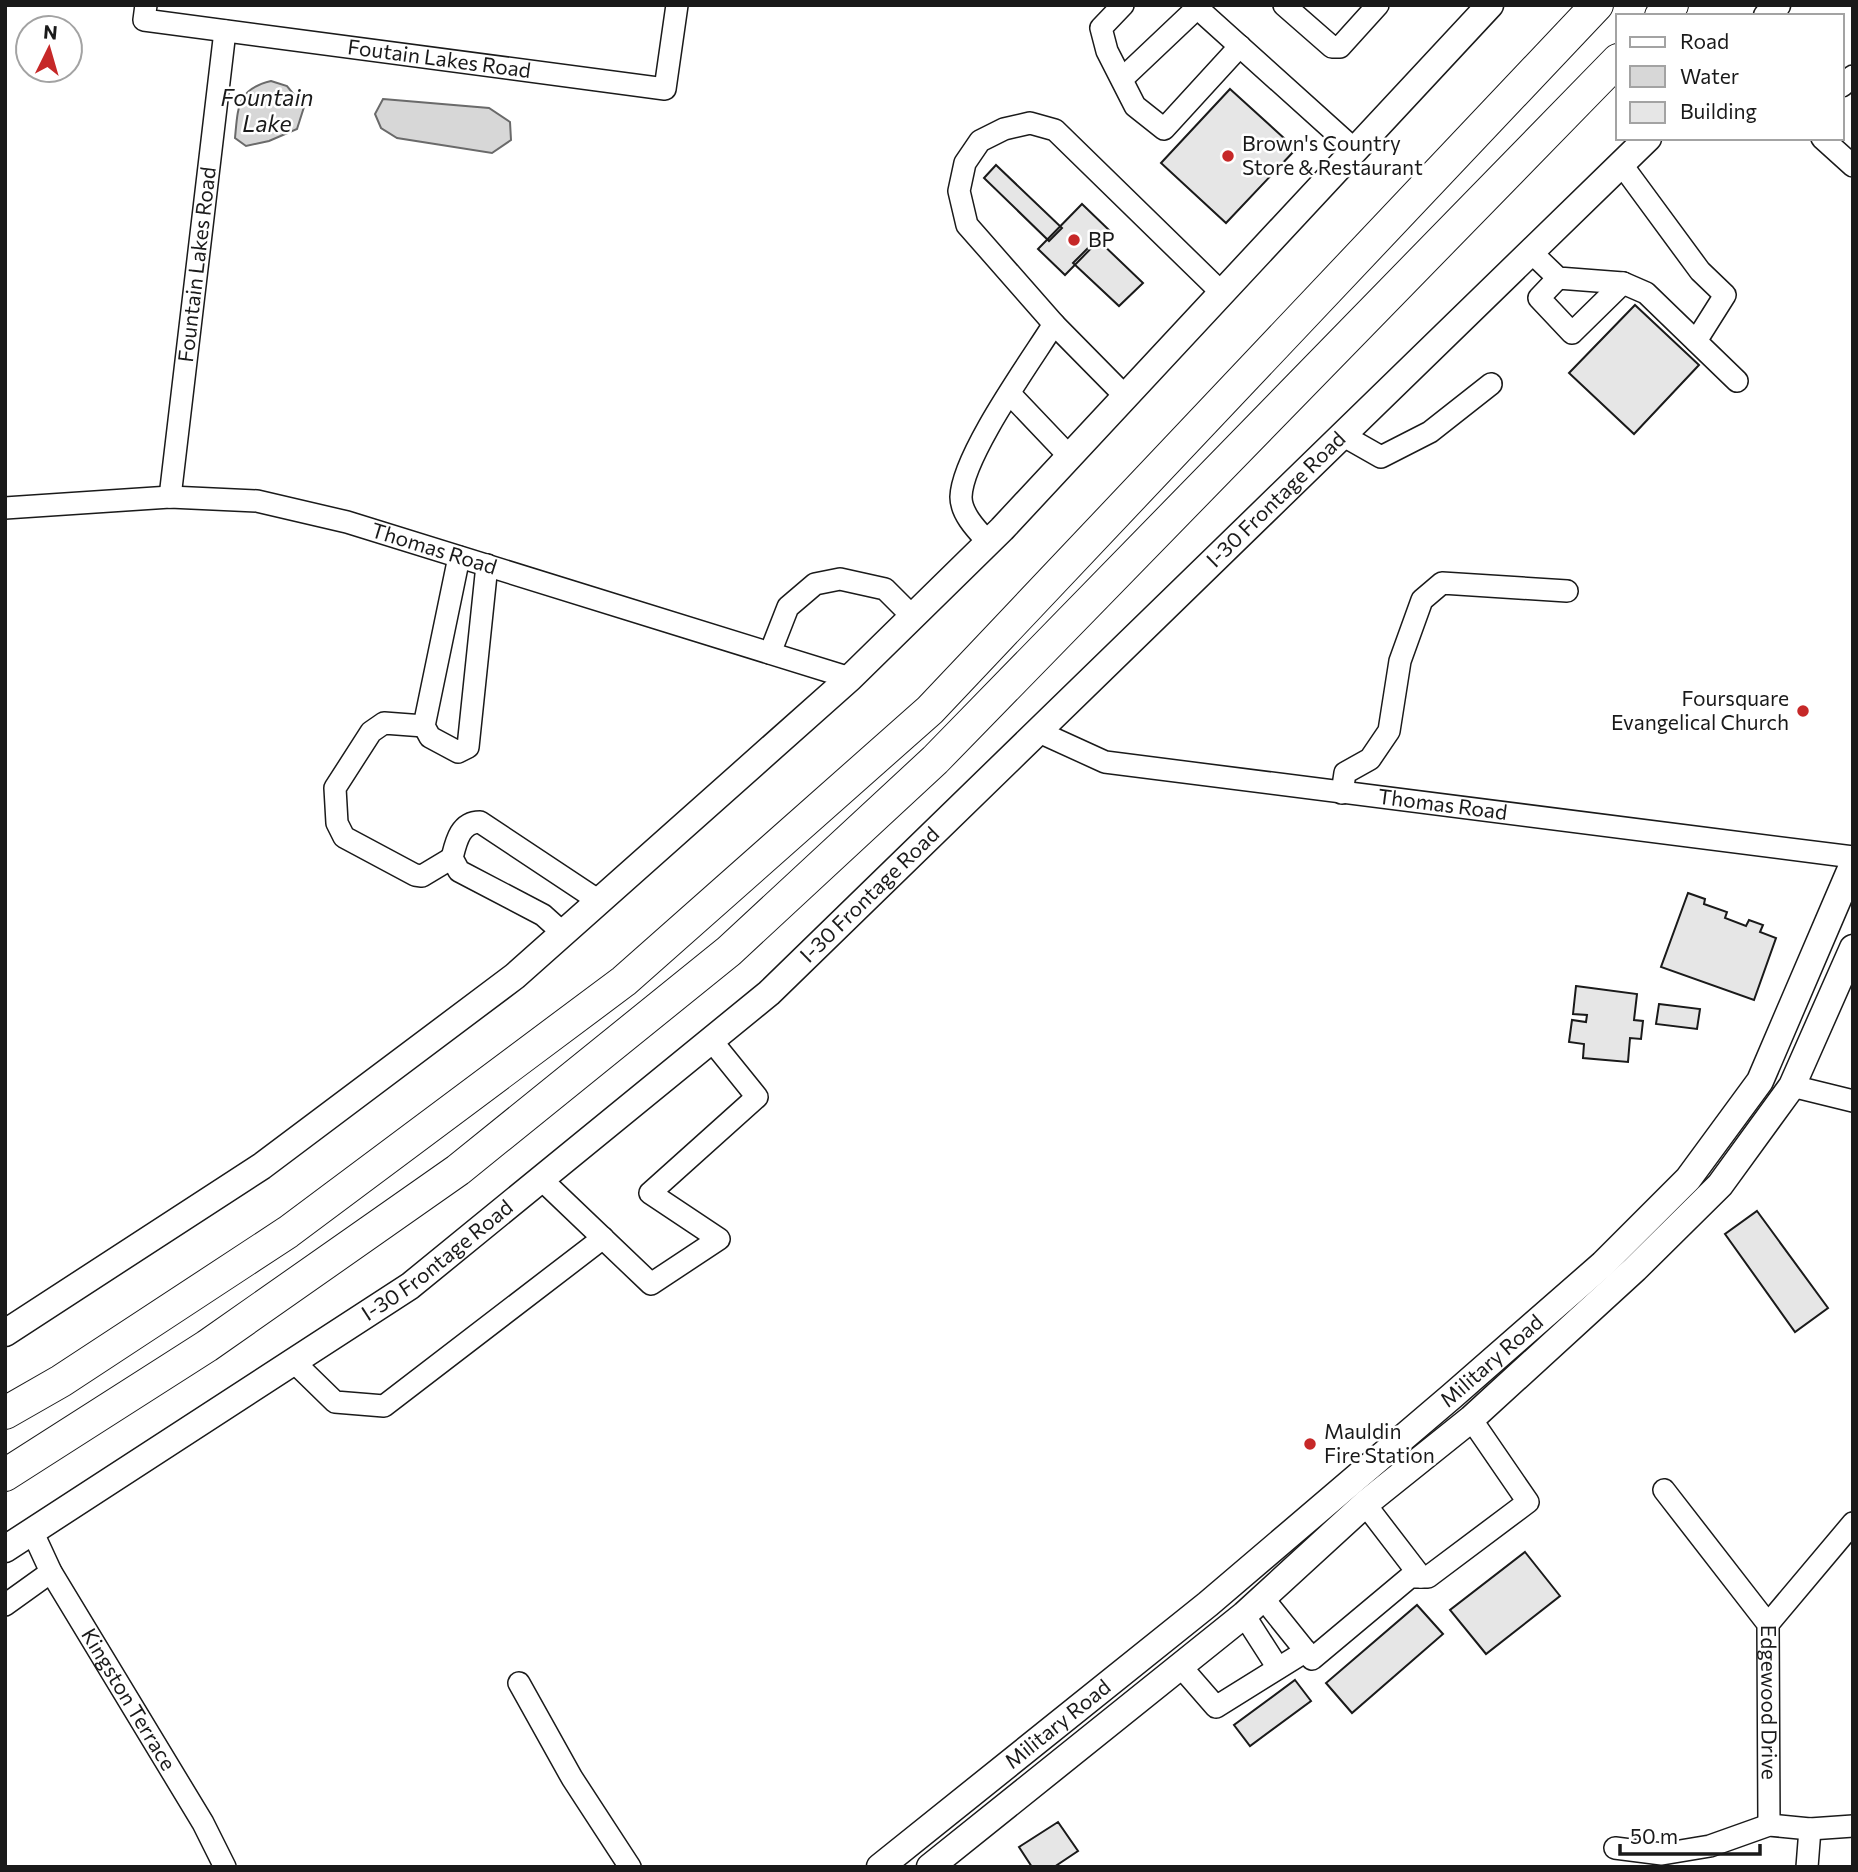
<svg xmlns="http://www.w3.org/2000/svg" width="1858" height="1872" viewBox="0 0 1858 1872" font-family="Commissioner,sans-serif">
	<rect width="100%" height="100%" fill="#fff"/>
	<path fill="#d7d7d7" stroke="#6a6a6a" stroke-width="2" d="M271,81l16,5 17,21 -7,22 -28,12 -23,5 -11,-8c3,-31 2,-49 36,-57z
		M383,99l106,9 21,14 1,18 -19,13 -95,-15 -16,-10 -6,-14z"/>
	<path fill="#e6e6e6" stroke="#1a1a1a" stroke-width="2" d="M1230,89l66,60 -70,74 -65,-60z
		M996,165l66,63 -13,13 -65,-63z
		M1082,204l27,26 -44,45 -27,-26z
		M1097,239l46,44 -24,23 -46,-43z
		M1635,305l64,60 -65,69 -65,-61z
		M1688,893l17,6 -1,5 23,8 -2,6 21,8 3,-6 14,5 -3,7 16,6 -22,62 -93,-33z
		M1576,986l61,8 -3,26 9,1 -2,18 -11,-1 -2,24 -45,-4 1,-14 -15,-2 3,-22 14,2 1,-7 -14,-1z
		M1659,1004l41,5 -3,20 -41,-5z
		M1757,1211l71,97 -33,24 -70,-98z
		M1525,1552l35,44 -74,58 -36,-44z
		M1417,1605l26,29 -91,79 -26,-30z
		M1295,1680l16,21 -61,45 -16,-21z
		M1058,1822l20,29 -24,16h-22l-13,-20z"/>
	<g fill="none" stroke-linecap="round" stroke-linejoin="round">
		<g stroke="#1a1a1a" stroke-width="24">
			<g id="minor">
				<path id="s1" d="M146,5l-2,15 521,69 12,-84"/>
				<path d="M1123,5l-22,23 6,23 28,55 29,23 76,-83"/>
				<path d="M1194,5l161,145"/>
				<path d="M1284,5l48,42h8l38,-42"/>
				<path d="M1122,79l75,-71"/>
				<path d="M1842,86l11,-10"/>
				<path d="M1822,138l31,28"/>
				<path d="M1622,165l78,106 25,24 -29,46"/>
				<path d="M1532,253l26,25 65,5 23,10 91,88"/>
				<path d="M1558,278l-19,20 33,35 51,-50"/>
				<path d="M1010,394l59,62"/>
				<path d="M1125,396l-71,-72 -87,-99 -8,-34 6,-28 15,-22 24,-12 26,-6 25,7 167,163"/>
				<path d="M1344,436l37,21 49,-25 61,-48"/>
				<path id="s2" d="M170,497l55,-466"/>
				<path id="s3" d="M5,508l165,-11 87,4 90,21 503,156"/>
				<path d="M988,542c-11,-12 -27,-28 -27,-45 1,-41 69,-135 93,-173"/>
				<path d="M459,557l-35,169 6,11 28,15 10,-5 19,-182"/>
				<path d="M770,653l18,-46 27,-23 25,-5 45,10 27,27"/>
				<path d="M424,726l-40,-3 -13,9 -36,56 2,35 7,14 71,38 7,1 30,-18"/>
				<path id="s4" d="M1037,731l68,31 748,95"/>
				<path d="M1342,793l3,-20 25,-14 19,-28 11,-70 22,-61 20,-17 125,8"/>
				<path d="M563,933l-20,-18 -84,-44 -7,-13c4,-16 8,-36 28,-36l119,79"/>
				<path d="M1792,1086l61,15"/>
				<path d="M541,1179l110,105 68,-45 -69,-46 107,-96 -46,-57"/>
				<path d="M294,1362l41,40 49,4 219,-168"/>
				<path id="s5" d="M1664,1490l104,134 1,201"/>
				<path d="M1365,1504l56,73"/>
				<path id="s6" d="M33,1533l18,39 152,251 22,44"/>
				<path d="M1263,1598l49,61 98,-82h18l100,-75 -57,-83"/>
				<path d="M5,1605l46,-33"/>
				<path d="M1244,1615l34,53"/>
				<path d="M1768,1624l85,-101"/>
				<path d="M1182,1668l34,39 90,-56"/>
				<path d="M519,1683l53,95 58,89"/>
				<path d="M1615,1848l47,6 48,-8 59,-21 41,4 43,-3"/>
				<path d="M1807,1867l3,-38"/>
			</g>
		</g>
		<g stroke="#1a1a1a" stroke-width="29">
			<g id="major">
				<path d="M1767,16l10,-11"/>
				<path d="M5,1333l257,-167 253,-190 335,-298 152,-149 488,-524"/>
				<path id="s7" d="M5,1549l405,-263 359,-293 879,-855"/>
				<path id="s8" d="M880,1867l328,-263 244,-208 151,-132 85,-85 72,-98 93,-217"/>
				<path d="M930,1867l314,-252 121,-111 106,-85 164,-150 85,-84 72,-99 61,-138"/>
			</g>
		</g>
		<g stroke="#1a1a1a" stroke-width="34">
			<path id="highway" d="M1661,16l11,-11
				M5,1413l56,-32 227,-149 336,-251 306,-271 667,-705
				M5,1475l202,-129 251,-176 271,-219 206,-191 683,-700"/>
		</g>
		<use href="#minor" stroke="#fff" stroke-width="21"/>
		<use href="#major" stroke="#fff" stroke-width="26"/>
		<use href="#highway" stroke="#fff" stroke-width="32"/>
	</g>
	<g fill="#c62828" stroke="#fff" stroke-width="2.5">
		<circle cx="1228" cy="156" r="7"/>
		<circle cx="1074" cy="240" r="7"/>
		<circle cx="1803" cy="711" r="7"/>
		<circle cx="1310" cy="1444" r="7"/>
	</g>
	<g text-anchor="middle" stroke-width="5" stroke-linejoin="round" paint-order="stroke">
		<g font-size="21" fill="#1a1a1a" stroke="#fff">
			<text dy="7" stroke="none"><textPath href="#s1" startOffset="313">Foutain Lakes Road</textPath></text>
			<text dy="7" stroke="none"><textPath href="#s2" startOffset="234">Fountain Lakes Road</textPath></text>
			<text dy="7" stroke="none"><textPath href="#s7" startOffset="1654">I-30 Frontage Road</textPath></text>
			<text dy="7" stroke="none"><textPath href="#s3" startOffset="436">Thomas Road</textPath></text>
			<text dy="7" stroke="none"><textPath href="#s4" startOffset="415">Thomas Road</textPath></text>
			<text dy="7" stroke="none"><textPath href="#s7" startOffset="1087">I-30 Frontage Road</textPath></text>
			<text dy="7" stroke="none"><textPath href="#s7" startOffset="520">I-30 Frontage Road</textPath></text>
			<text dy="7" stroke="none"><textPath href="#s8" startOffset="794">Military Road</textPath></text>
			<text dy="7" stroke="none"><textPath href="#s6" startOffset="192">Kingston Terrace</textPath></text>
			<text dy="7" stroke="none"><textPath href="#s5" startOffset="248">Edgewood Drive</textPath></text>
			<text dy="7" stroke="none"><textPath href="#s8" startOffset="228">Military Road</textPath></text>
		</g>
		<g font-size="21" fill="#1a1a1a" stroke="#fff" text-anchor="start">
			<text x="1242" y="151">Brown's Country<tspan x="1242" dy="24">Store &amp; Restaurant</tspan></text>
			<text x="1088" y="247">BP</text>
			<text x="1789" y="706" text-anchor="end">Foursquare<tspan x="1789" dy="24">Evangelical Church</tspan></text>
			<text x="1324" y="1439">Mauldin<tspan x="1324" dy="24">Fire Station</tspan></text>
		</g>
		<g font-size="23" font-style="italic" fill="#1a1a1a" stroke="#fff">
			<text x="267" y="106">Fountain<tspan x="267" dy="26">Lake</tspan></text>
		</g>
	</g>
	<rect width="1858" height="1872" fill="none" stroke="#1a1a1a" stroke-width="14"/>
	<rect x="1616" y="14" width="228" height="126" fill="#ffffff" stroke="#a3a3a3" stroke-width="2"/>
	<rect x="1630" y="37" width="35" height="10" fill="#ffffff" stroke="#a3a3a3" stroke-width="2"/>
	<text x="1680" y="49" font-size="21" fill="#1a1a1a">Road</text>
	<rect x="1630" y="66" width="35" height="21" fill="#d7d7d7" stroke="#a3a3a3" stroke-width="2"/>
	<text x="1680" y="84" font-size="21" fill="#1a1a1a">Water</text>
	<rect x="1630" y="102" width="35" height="21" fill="#e6e6e6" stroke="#a3a3a3" stroke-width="2"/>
	<text x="1680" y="119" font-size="21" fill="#1a1a1a">Building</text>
	<g transform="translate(49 49) rotate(5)"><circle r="33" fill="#ffffff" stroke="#a3a3a3" stroke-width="2"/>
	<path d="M0-5L12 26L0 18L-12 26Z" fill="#c62828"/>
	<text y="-10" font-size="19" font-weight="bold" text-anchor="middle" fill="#1a1a1a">N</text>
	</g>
	<path d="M1620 1844v10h140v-10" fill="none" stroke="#1a1a1a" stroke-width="3.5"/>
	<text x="1630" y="1844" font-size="21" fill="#1a1a1a" stroke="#ffffff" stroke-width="5" paint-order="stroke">50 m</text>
</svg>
